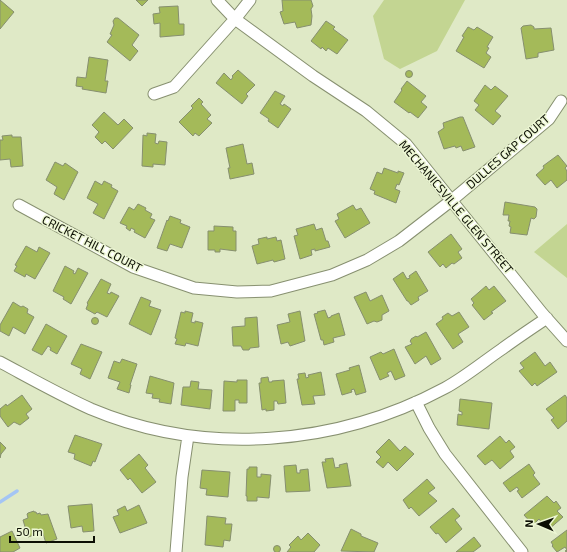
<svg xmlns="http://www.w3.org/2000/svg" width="567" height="552" viewBox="0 0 567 552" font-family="'Exo 2',sans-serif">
	<rect width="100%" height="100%" fill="#dfe9c6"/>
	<path fill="#c3d592" d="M384,0h81l-28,51 -37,18 -16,-10 -11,-43z
		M567,224v54l-33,-26z"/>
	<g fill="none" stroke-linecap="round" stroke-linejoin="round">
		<path stroke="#a4c5f4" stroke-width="3.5" d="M0,502l17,-11"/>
	</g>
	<path fill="#a4ba59" stroke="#868f6f" d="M0,0l14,12 -14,17z
		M136,0h12l-6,6z
		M282,0h29l2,6 -2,3 1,7 -1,9 -14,3 -2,-6 -11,2 -4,-12 3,-1z
		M178,6l1,18h5v11l-24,2v-14l-6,1 -1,-10 7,-1 -1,-6z
		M115,18h3l21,17 -7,10 6,6 -8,10 -23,-19 5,-7 -2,-1 4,-9 -1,-4z
		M326,21l9,6 -2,2 15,11 -11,14 -9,-6 -2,3 -4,-4 -1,2 -10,-8z
		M531,25l3,2v2l17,-1 3,22 -16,3v4l-12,2 -5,-31 2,-2z
		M468,27l6,3 3,-3 16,10 -6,10 2,1 -3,5 5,4 -7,11 -28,-17 8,-14 -2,-1z
		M89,57l19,3 -3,21h3l-2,12 -24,-4 1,-2 -7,-1 1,-9 9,1z
		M238,70l17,15 -9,9 2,2 -6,8 -26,-21 8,-10 7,7 2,-3 -1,-1z
		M405.5 74a3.5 3.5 0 1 1 7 0a3.5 3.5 0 1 1-7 0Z
		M407,81l19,15 -5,6 6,5 -9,11 -8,-6 -1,1 -15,-11 8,-12 -1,-1z
		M485,85l6,5 4,-4 13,10 -13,15 6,5 -8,9 -18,-15 4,-5 -5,-4z
		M275,91l10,5 -5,8 3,2 1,-2 7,5 -13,19 -10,-7 1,-2 -9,-6z
		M199,98l4,4 -2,2 10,11 -4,4 5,4 -13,13 -4,-3 -2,3 -14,-14 14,-14 -2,-2z
		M104,112l14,13 6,-6 9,9 -20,21 -8,-8 -3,3 -7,-7 4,-5 -7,-7z
		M460,117h3l12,30 -12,4 -2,-5 -5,2 -1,-2 -11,3 -6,-17 6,-4 -1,-5z
		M147,133l9,1 -1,9 3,1 1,-3 8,1 -2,23 -12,-1v3l-11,-1 1,-31 4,1z
		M12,135v2h9l2,29 -12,1 -1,-8 -10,1v-20h3l-1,-4z
		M243,144l4,20 5,-1 2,11 -24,5 -2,-11h2l-4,-20z
		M558,155l9,11 -2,2 2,3v9l-10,8 -6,-8 -6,5 -9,-10 8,-7 -1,-2z
		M55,162l8,4 2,-3 13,9 -14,28 -10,-6 3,-7 -11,-7z
		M384,168l14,5v-2l6,2 -5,12 -2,-1 -2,5 5,2 -4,12 -22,-9 1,-3 -5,-2 7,-17 5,2z
		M95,181l7,4 2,-4 8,4 -1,2 7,4 -14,28 -11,-6 5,-9 -11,-6z
		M505,202l30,5 2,2 -1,8 -2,2 -3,-1 -4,17 -17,-2 1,-6 -2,-1 1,-5h-2l1,-6h-6z
		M138,204l8,4 -1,2 7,4 -2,4 5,2 -10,18 -11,-6 1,-2 -4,-2 -1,3 -4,-3 1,-2 -7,-3 9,-16 5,3z
		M353,205l3,5 5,-2 9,15 -25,15 -10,-17 4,-2 -2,-5z
		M170,216l11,4 -1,3 10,4 -8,21 -12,-4 -3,7 -10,-3 10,-28 1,1z
		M314,224l2,6 6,-2 4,13h2l2,6 -15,4v-2l-4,1 1,5 -12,4 -6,-23 4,-1 -2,-6z
		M214,226l19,1v4h3v20l-16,-2v3h-5v-2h-7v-19h6z
		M451,234l11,15 -4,3 4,6 -8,6 -2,-1 -6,5 -3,-4 -3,3 -12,-15z
		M267,237v2l9,-2 1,4 4,-1 4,19 -11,3 -1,-2 -16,4 -5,-18 7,-2 -1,-5z
		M26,246l11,6 2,-5 11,6 -15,26 -9,-5 -1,3 -11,-6 3,-5 -2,-1z
		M65,266l9,5 -1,2 2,1 3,-6 10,5 -17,31 -8,-5 1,-2 -11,-6z
		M416,271l12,20 -10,6 1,3 -8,5 -3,-4h-1l-14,-22 10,-7 4,7 3,-1 -1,-2z
		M101,279l10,5 -4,9 3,1 1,-2 8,4 -12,21 -10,-5 -2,2 -9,-5 2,-5 -1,-1z
		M486,286l3,4 5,-4 12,15 -15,11 2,1 -9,7 -12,-15 2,-2 -3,-4z
		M366,292l4,9 12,-6 7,16 -7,4v5l-5,2 -3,-1 -7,3 -13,-27z
		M141,297l10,4 -2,5 12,4 -10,25 -22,-11z
		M13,302l8,5 2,-1 5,3 -1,4 7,4 -9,17 -12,-7 -4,9 -9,-5v-6z
		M325,310l3,8 3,-1v-1l8,-3 6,22 -12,3 1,4 -10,3 -1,-5h-2l-7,-26 4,-1 -1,-1z
		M185,311l8,2 -2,9 4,1v-2l8,2 -5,23 -12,-3 -1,3 -10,-2 2,-5 -2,-1 6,-26 4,1z
		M300,311l5,30 -15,5 -2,-4 -7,2 -4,-19 13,-3 -2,-8z
		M459,312l10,15 -11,7 5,8 -10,7 -17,-25 7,-5 -1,-2 6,-4 4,3z
		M257,317l2,30 -9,1 -1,2h-6l-2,-4h-8l-1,-19 13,-1v-8z
		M91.5 321a3.5 3.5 0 1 1 7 0a3.5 3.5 0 1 1-7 0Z
		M46,324l21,12 -10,18 -7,-4 1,-2 -3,-2 -6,9 -10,-5z
		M426,332l15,27 -10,6 -5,-9 -11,8 -10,-17 7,-3 -2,-3 1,-1v-1l5,-3 1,1 2,-1z
		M81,344l21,8 -12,27 -10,-5 2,-5 -11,-5z
		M394,349l11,27 -10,4 -4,-9 -4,2 2,3 -9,4 -10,-23 11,-5 2,2z
		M535,352l10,14 5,-4 7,10 -20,14 -2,-3 -3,3 -13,-15 5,-3 -4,-5z
		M122,359l15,5 -7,21h1l-2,8 -12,-4 3,-7 -12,-4 6,-17 6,2z
		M359,365l7,27 -10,3 -2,-6 -3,1 1,2 -10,3 -6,-21 14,-4 -1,-2z
		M321,372l4,23 -12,1 2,8 -13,1 -5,-26h2l-1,-5 7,-1 1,5 3,-1 -1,-2z
		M150,376l24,7 -3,21 -12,-2 1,-3 -8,-1 1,-4 -7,-1z
		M268,377l1,5h3v-1l12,-1 2,23 -8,1 -1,-3h-3v9l-8,1v-2l-4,1 -3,-27h2v-5z
		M237,380h10v23h-8v-3h-4v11h-12l1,-30 13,1z
		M191,381l8,1 -1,7 14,1 -2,19 -29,-4 2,-18h7z
		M22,395l10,14 -6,5 3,4 -9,7 -6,-3 -6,5 -8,-11v-7l6,-5 1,2z
		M565,395l2,3v23l-9,8 -7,-9 3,-2 -8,-9z
		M460,399l32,4 -3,26 -32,-4 1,-11 4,1v-3l-3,-1z
		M75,435l27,9 -7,18 -2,-1 -2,5 -17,-7 1,-5 -7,-2z
		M500,436l6,7 3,-3 6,7 -5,4 4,6 -14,12 -8,-9 -7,5 -8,-9z
		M389,439l11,12 5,-5 9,8 -17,17 -9,-9 -5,6 -7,-6 5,-5 -5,-5z
		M0,442l6,6 -5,6 -1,4z
		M139,454l9,11 -3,3 11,14 -14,11 -12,-15 -2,2 -8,-10z
		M333,458l2,10 5,-1 -1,-2 8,-2 4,23 -24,2 -5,-26h4l-1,-3z
		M529,464l6,9 -2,2 7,9 -18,14 -5,-7 2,-1 -2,-3 -7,5 -7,-9z
		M296,465l1,8h3v-3l8,-1 2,22 -24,1 -2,-26z
		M249,467h8v10h4v-3l10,1 -2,23 -12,-1v4h-10v-5h-1l1,-27h2z
		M202,470l28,2 -2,25 -22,-2 1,-6 -7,-1z
		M427,479l8,9 -7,5 9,8 -18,15 -8,-9 -2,2 -6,-9z
		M547,496l7,7 2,-2 5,7 -4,3 6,6 -15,13 -9,-11 -6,6 -9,-10z
		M92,504l2,27 -11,1 -1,-6 -11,2 -3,-22z
		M139,505l8,18 -27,10 -7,-16 6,-2 -2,-5 8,-4 2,5z
		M453,508l7,8 -5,4 7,9 -16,14 -8,-10 -2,1 -6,-7z
		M34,511v1h2l1,2 3,-1 1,2 7,-1 9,25 -11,4 -4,-12 -1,2 -13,4 -5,-17 5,-2 -1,-4 1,-1z
		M207,516l19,2 -1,6h7l-2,17 -6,-1 -1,7 -18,-2z
		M351,529l10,5v2l17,7 -4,9 -33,-1z
		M567,530v22l-2,-1 2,-1 -2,-3 -8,5 -5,-6 1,-1 -2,-3z
		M12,531l8,17 -7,4h-13v-15z
		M308,533l12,12 -6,7h-27l4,-5 -2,-2 9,-9 3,4z
		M474,537l7,9 -8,6h-17z
		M273.5 549a3.5 3.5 0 1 1 7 0a3.5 3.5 0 1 1-7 0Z"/>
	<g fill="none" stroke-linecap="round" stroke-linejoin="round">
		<g stroke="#879070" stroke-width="13">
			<path id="minor" d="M217,0l18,19 78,57 53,35 40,33 136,169 25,28
				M154,94l20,-7 61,-68 15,-19
				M19,205l114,62 61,21 43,4 34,-1 61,-16 35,-15 32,-19 53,-41 97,-81 12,-18
				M0,362c30,16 60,33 91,47 114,48 246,37 354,-21 20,-11 38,-26 57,-39 15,-11 30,-21 45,-31
				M416,402l13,26 16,26 77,98
				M176,552l6,-75 6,-41"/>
		</g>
		<use href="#minor" stroke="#fff" stroke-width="11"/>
	</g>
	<g text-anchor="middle" stroke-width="3" stroke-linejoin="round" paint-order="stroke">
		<g font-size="12" fill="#0c0f04" stroke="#ecf6d3">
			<text transform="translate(508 152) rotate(-41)" y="4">DULLES GAP COURT</text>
			<text transform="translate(456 207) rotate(50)" y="4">MECHANICSVILLE GLEN STREET</text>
			<text transform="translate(92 244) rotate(27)" y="4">CRICKET HILL COURT</text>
		</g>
	</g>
	<g transform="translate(539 524) rotate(272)" stroke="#ecf6d3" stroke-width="3" paint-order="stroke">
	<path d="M0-3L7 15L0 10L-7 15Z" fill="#0c0f04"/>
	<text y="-6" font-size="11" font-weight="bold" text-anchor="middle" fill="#0c0f04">N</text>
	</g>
	<path d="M10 536v6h84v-6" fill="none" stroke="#0c0f04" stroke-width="2"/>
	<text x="16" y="536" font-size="12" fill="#0c0f04" stroke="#ecf6d3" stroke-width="3" paint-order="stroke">50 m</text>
</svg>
